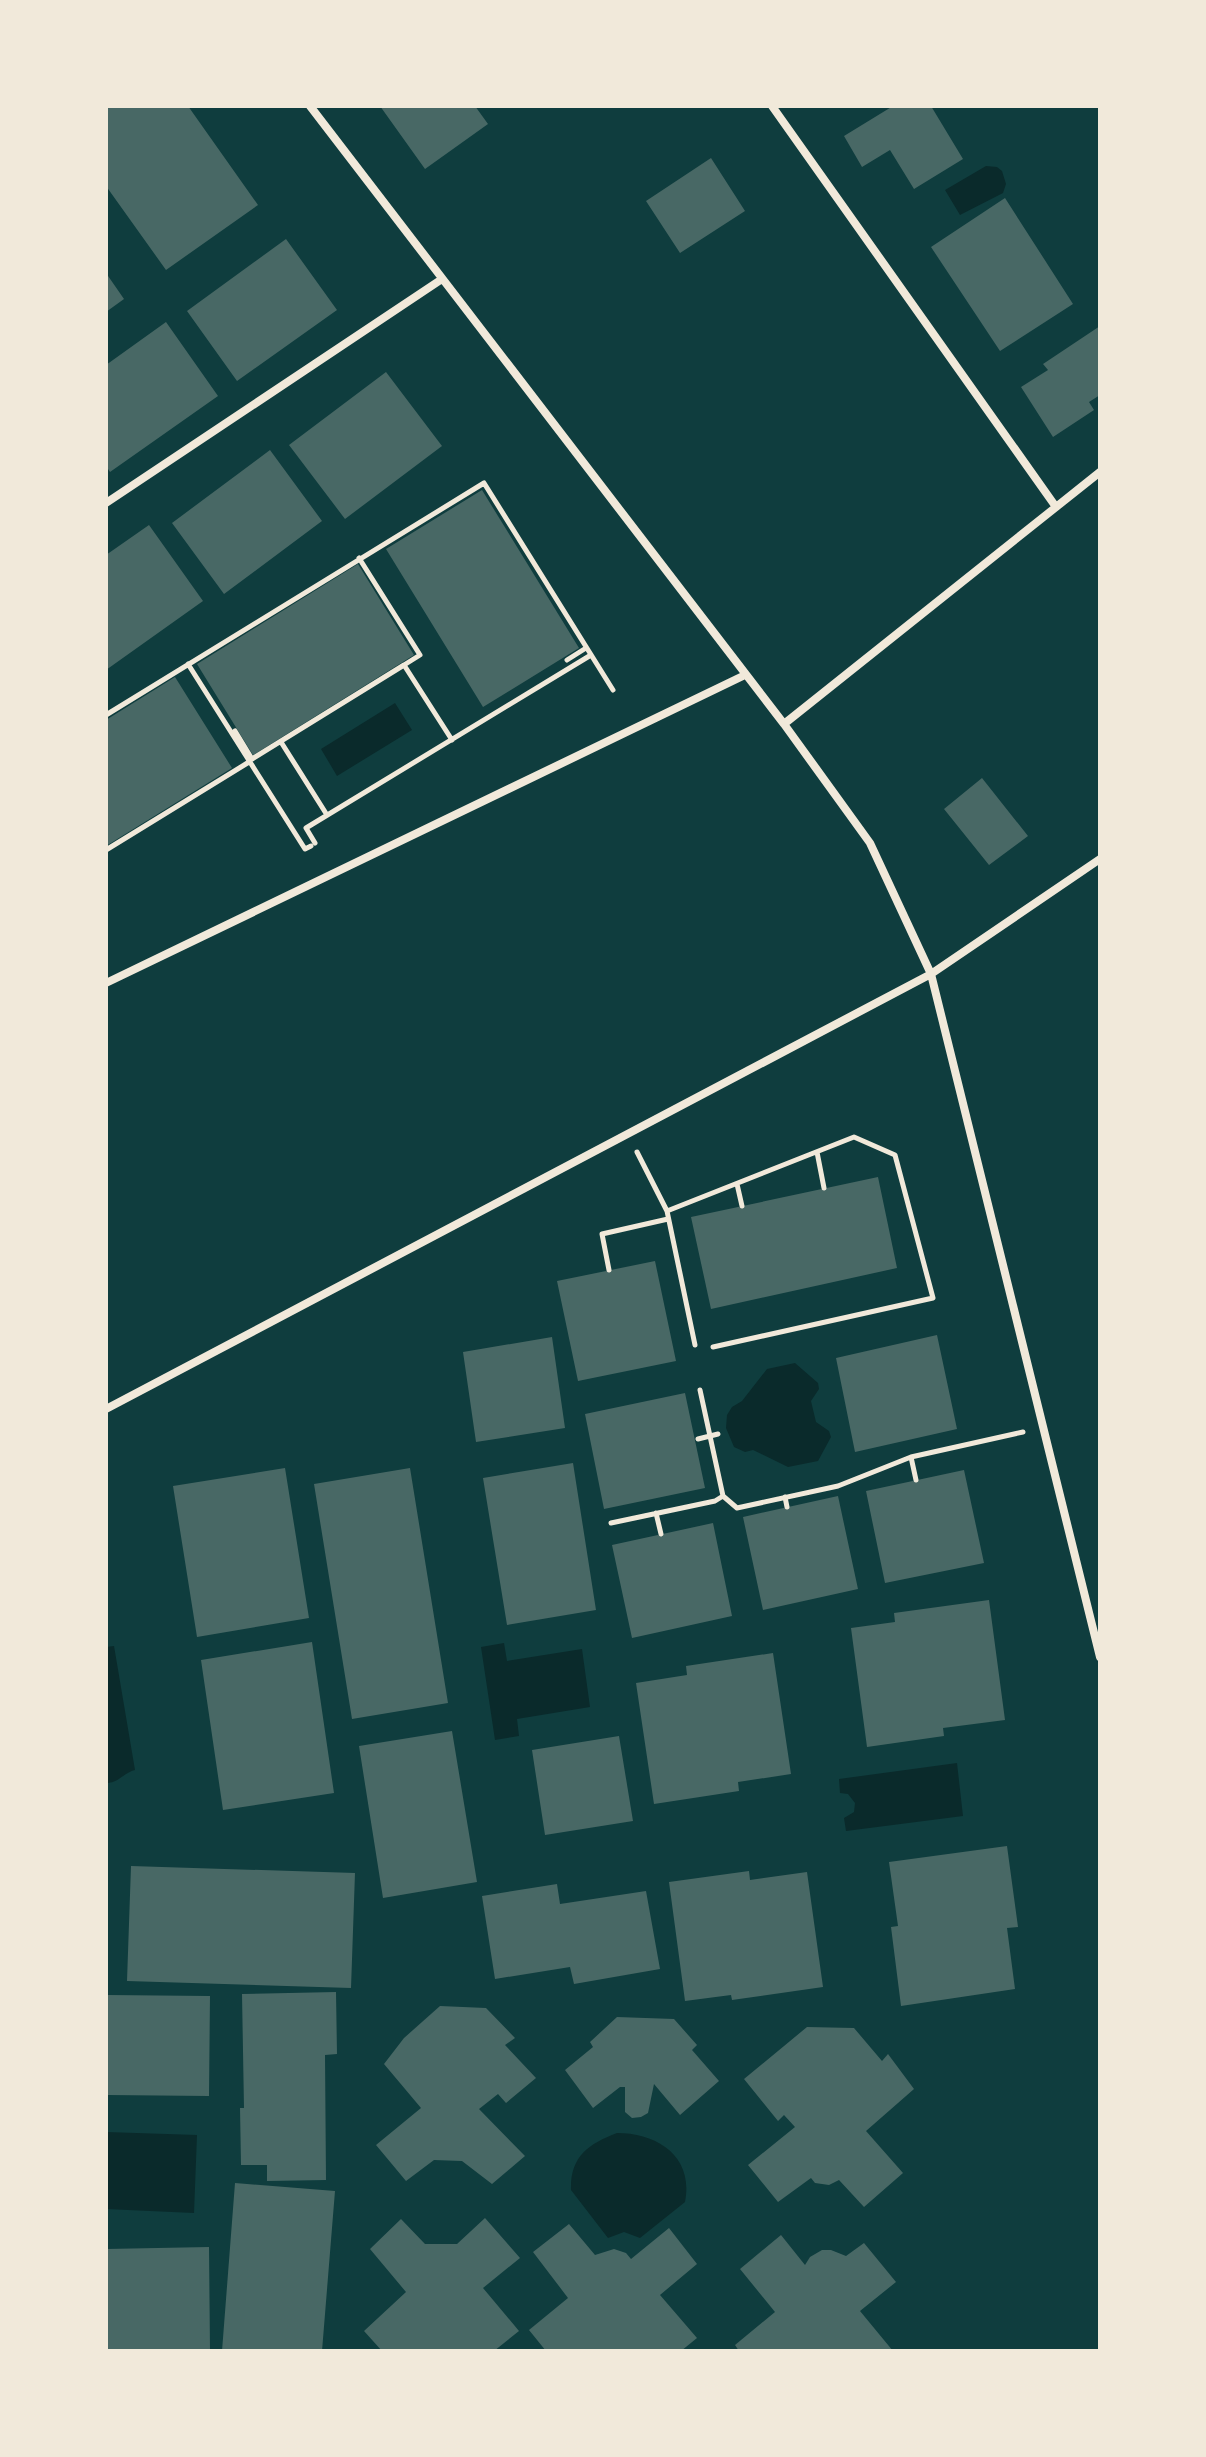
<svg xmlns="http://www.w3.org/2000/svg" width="1206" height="2457" viewBox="0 0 1206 2457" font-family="'Roboto Condensed',sans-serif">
	<rect width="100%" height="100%" fill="#0f3d3e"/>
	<path fill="#0a2a2b" d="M986,166l11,1 5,4 4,13 -3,9 -43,22 -15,-25z
		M395,703l17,27 -75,46 -16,-27z
		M795,1363l23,20 1,6 -8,12 5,21 13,9 2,6 -13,24 -30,6 -35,-17 -8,2 -11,-5 -8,-19 1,-13 5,-8 10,-6 25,-32z
		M504,1643l3,18 75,-12 8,58 -73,12 2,17 -24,4 -14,-93z
		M114,1646l21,124c-12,3 -16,13 -29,13v-136z
		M957,1763l6,53 -117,15 -2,-13 10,-6 1,-9 -7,-9 -8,-1 -1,-14z
		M106,2132l91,3 -3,78 -88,-4z
		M617,2133c40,0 77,23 68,69l-45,36 -16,-6 -16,6 -37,-48c-1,-33 17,-46 46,-57z"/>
	<path fill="#486865" d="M106,106h82l70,99 -92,65 -60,-84z
		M380,106h95l13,18 -63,45z
		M893,106h38l32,53 -49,30 -24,-39 -28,17 -18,-31z
		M711,158l34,53 -65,42 -34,-52z
		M1005,198l68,106 -73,47 -69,-104z
		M286,239l51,71 -100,71 -50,-70z
		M106,273l18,26 -18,13z
		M166,322l52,74 -108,76 -4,-6v-101z
		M1100,326v69l-11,7 5,8 -41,27 -32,-50 27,-17 -5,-6z
		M386,372l56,74 -97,73 -56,-74z
		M270,450l52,71 -98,73 -52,-71z
		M482,490l97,158 -96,59 -97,-158z
		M149,525l54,76 -97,69v-115z
		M358,564l56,91 -161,100 -56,-91z
		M175,677l57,91 -126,78v-126z
		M982,778l46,58 -39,29 -45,-56z
		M878,1177l19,91 -186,41 -20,-92z
		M655,1261l21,100 -98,20 -21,-100z
		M937,1335l20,94 -102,23 -19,-94z
		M552,1337l13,91 -89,14 -13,-90z
		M685,1393l20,95 -101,21 -19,-95z
		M573,1463l23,147 -89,15 -24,-147z
		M285,1468l24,150 -112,19 -24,-151z
		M410,1468l38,235 -96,16 -38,-235z
		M964,1470l20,93 -99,20 -19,-92z
		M838,1496l20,93 -95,21 -20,-93z
		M713,1523l19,93 -100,22 -20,-93z
		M989,1600l16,120 -62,8 1,8 -77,11 -16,-119 44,-6 -1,-9z
		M312,1642l22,151 -111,17 -22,-150z
		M773,1653l18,121 -53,8 1,9 -85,13 -18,-121 51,-8 -1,-9z
		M452,1731l25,151 -94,16 -24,-152z
		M619,1736l14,85 -88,14 -13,-85z
		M1007,1846l11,81 -11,1 8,61 -114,17 -10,-79 7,-1 -9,-64z
		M131,1866l224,7 -4,115 -224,-7z
		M749,1871l1,9 57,-8 16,115 -91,13 -1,-5 -46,6 -16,-119z
		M557,1884l3,20 86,-13 14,78 -86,15 -4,-17 -75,12 -13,-83z
		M336,1992l1,62 -12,1 1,125 -59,1v-16h-26l-1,-57h4l-2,-114z
		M108,1995l102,1 -1,100 -101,-1z
		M440,2006l46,2 29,30 -10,7 31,33 -30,25 -8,-9 -19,15 46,47 -33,28 -30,-23 -28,-1 -28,21 -30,-36 45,-37 -37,-44 20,-26z
		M617,2017l57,2 23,26 -5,5 27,31 -39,34 -26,-31 -6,29 -7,4 -9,1 -7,-6v-25h-5l-27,21 -28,-38 28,-23 -3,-5z
		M807,2027l47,1 28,33 6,-7 26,35 -48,42 37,42 -39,34 -25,-27 -10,5 -14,-2 -4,-5 -33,24 -30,-37 47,-38 -11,-12 -6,6 -34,-42z
		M235,2183l100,8 -13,160h-100z
		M485,2218l35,40 -37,30 36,43 -25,20h-112l-18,-20 42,-39 -36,-43 31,-30 24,25h32z
		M569,2224l26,31 19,-6 12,4 5,6 38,-31 28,36 -37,31 37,43 -16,13h-135l-17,-21 39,-32 -35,-46z
		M781,2235l24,30 5,-8 12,-7h9l15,6 18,-13 32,39 -36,29 33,40h-154l-4,-6 40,-33 -35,-43z
		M209,2247l1,103 -104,1v-102z"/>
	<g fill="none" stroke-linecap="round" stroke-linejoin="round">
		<path stroke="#f1e9da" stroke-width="5" d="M359,558l61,97 -16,10 48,75
			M567,660l19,-12
			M188,664l117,185 6,-3
			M106,715l378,-232 129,207
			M235,731l17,28 152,-94
			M281,742l46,73
			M315,843l-9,-15 285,-173
			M106,850l143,-88
			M637,1152l30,59 28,134
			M817,1152l7,36
			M737,1184l5,22
			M667,1211l187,-74 41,18 38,143 -220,49
			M609,1270l-7,-36 66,-15
			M700,1390l23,106
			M698,1439l20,-5
			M911,1457l5,23
			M785,1497l2,10
			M656,1513l5,21
			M611,1523l104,-22 8,-5 14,12 101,-22 73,-29 112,-25"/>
		<path stroke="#f1e9da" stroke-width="8" d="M310,106l474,618 86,119 61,131 169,683
			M772,106l284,401
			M106,503l336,-224
			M784,724l316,-252
			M106,983l639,-308
			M106,1409l825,-435 169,-115"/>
	</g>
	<rect width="1206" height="2457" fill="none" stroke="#f1e9da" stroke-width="216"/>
</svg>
